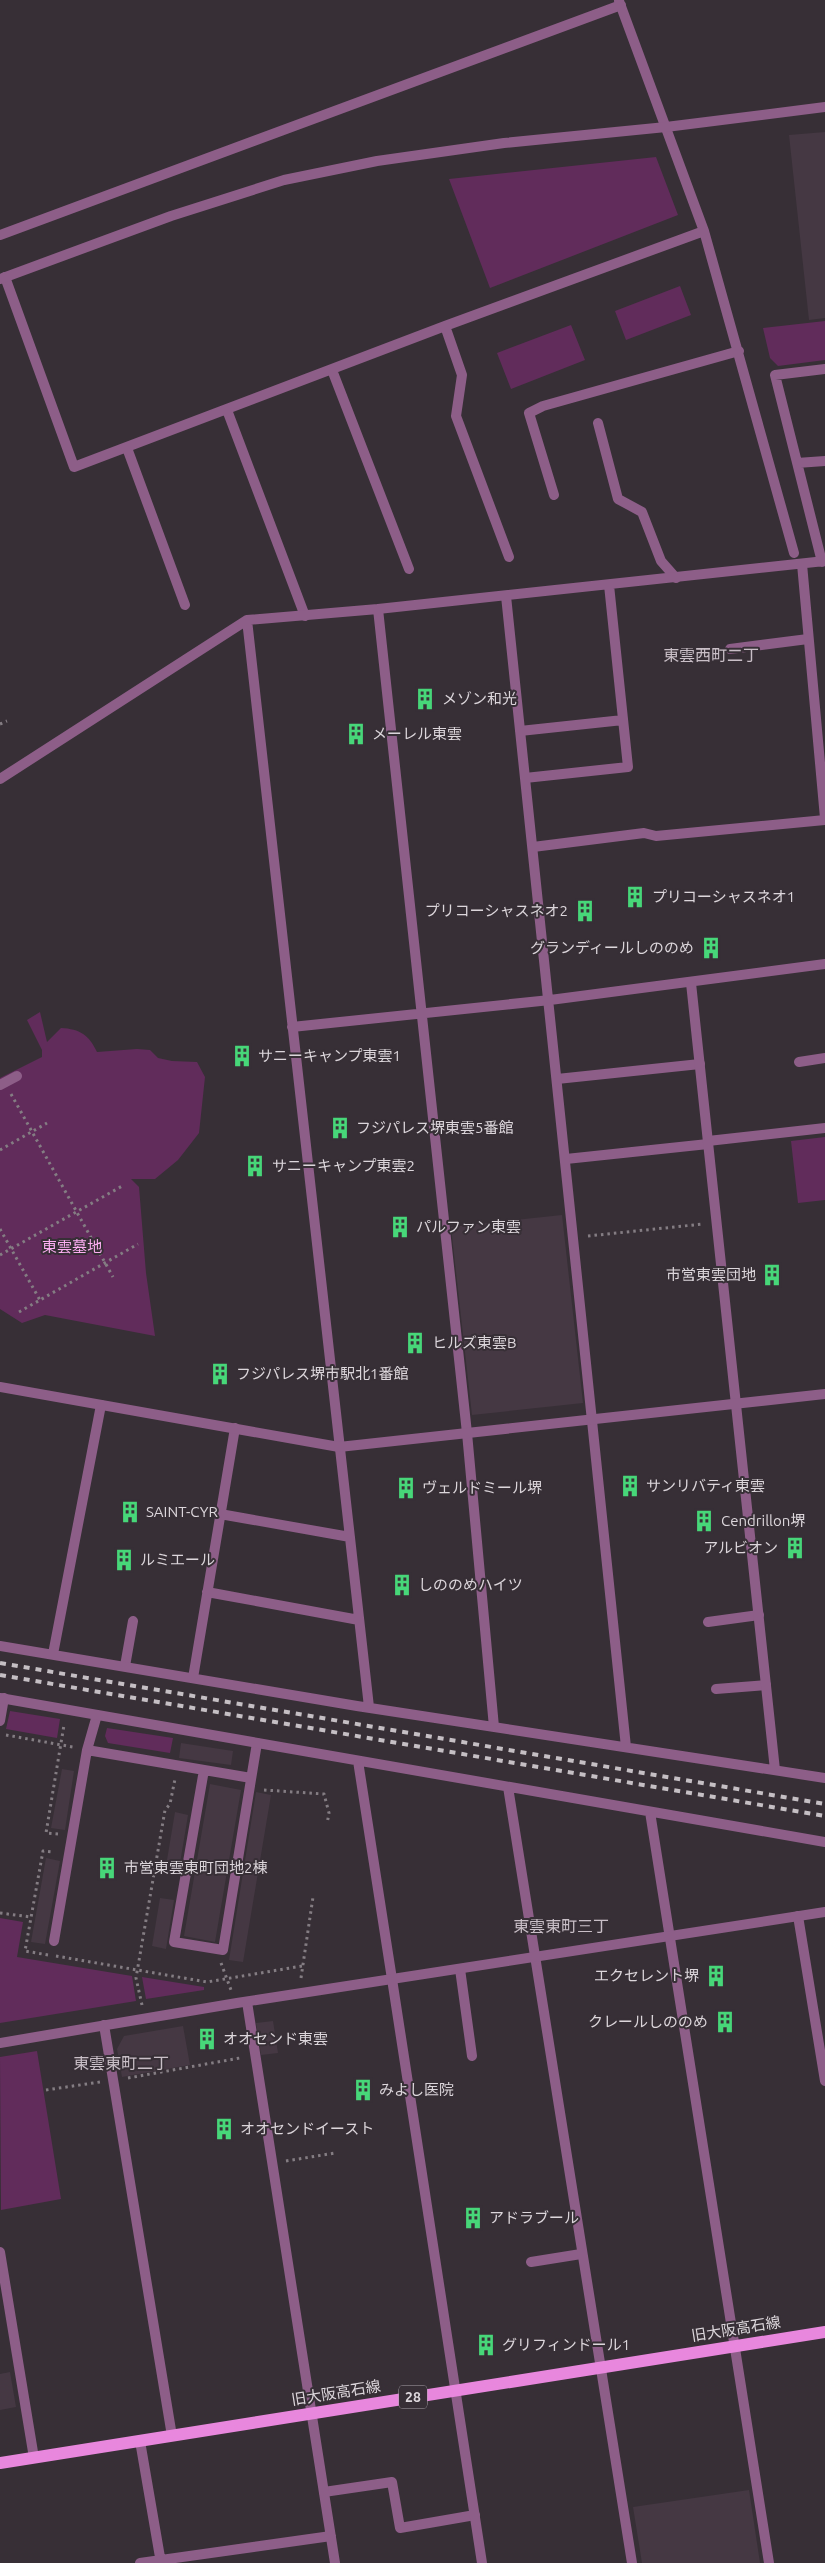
<svg xmlns="http://www.w3.org/2000/svg" width="825" height="2563" viewBox="0 0 825 2563" font-family="Ubuntu,'Noto Sans JP',sans-serif">
	<rect width="100%" height="100%" fill="#372f36"/>
	<path fill="#453843" d="M825,132v186l-16,2 -20,-185z
		M562,1215l21,188 -111,12 -21,-188z
		M181,1743l52,8 -2,14 -52,-7z
		M62,1769l12,2 -9,59 -14,-2z
		M210,1784l31,6 -26,152 -31,-6z
		M256,1792l15,3 -28,167 -14,-2z
		M175,1812l13,3 -9,54 -13,-3z
		M46,1858l14,3 -15,83 -14,-2z
		M160,1898l14,2 -8,49 -14,-3z
		M273,2021l5,32 -17,2 -5,-32z
		M183,2026l7,39 -68,12 -5,-28 7,-13z
		M10,2372l6,35 -16,3v-36z
		M749,2490l11,73h-118l-9,-56z"/>
	<path fill="#612c5b" d="M656,157l22,58 -188,73 -41,-109z
		M680,286l11,29 -65,25 -11,-29z
		M825,321v39l-47,6 -8,-8 -7,-30z
		M571,325l14,35 -74,29 -14,-36z
		M40,1012l7,30 14,-14c19,1 28,7 36,24l40,-3 13,1 8,8 14,3 25,1 8,15 -6,56 -21,27 -23,19h-24l8,8 7,86 9,63 -110,-21 -23,8 -22,-14v-231l42,-21v-7l-15,-30z
		M825,1137v63l-27,3 -7,-62z
		M10,1711l50,8 -3,19 -51,-9z
		M107,1728l66,10 -3,15 -62,-10 -3,-7z
		M0,1918l23,4 -6,35 115,19 4,25 -136,22z
		M142,1977l62,10v3l-58,9z
		M37,2051l24,148 -60,11 -1,-153z"/>
	<g fill="none" stroke-linecap="round" stroke-linejoin="round">
		<path stroke="#847d83" stroke-width="3" stroke-dasharray="2.5 4" stroke-linecap="butt" d="M0,724l7,-3
			M11,1094l102,183
			M0,1150l47,-27
			M0,1229l41,73
			M588,1236l115,-12
			M0,1255l124,-70
			M19,1312l119,-68
			M6,1735l67,12
			M264,1790l60,4 5,19 -2,11
			M58,1834l-12,-1 18,-108
			M0,1913l31,4
			M48,1955l-23,-4 18,-100 11,1
			M56,1956l151,26 95,-16
			M221,1963l10,27
			M301,1978l12,-81
			M142,2005l-6,-27 29,-168 5,-6 5,-25
			M128,2078l112,-20
			M46,2090l54,-8
			M286,2161l49,-8"/>
		<path stroke="#8d5e88" stroke-width="10" d="M619,1l85,230 90,322
			M0,235l621,-230
			M5,277l69,190 371,-141 259,-95
			M445,326l17,49 -6,41 53,141
			M332,370l77,199
			M227,410l78,206
			M598,423l20,76 24,13 19,49 15,17
			M127,448l58,157
			M554,495l-25,-82 14,-7 196,-55
			M730,649l78,-10
			M799,1062l26,-4
			M557,1079l143,-15
			M0,1085l17,-9
			M708,1141l117,-13
			M566,1159l142,-15
			M708,1622l51,-7
			M125,1666l8,-45
			M716,1689l50,-4
			M0,1721l4,-23
			M87,1750l164,28
			M204,1770l-30,172 49,8 34,-207
			M54,1941l33,-191 10,-35
			M460,1969l12,87
			M531,2262l50,-8
			M324,2492l68,-10 8,46 75,-13"/>
		<path stroke="#8d5e88" stroke-width="10" d="M797,463l28,-2
			M822,562l-47,-187 50,-6
			M802,564l23,254
			M506,596l120,1151
			M378,609l89,824 27,294
			M247,620l122,1087
			M520,731l103,-11
			M525,778l103,-11 -19,-182
			M0,779l247,-159 131,-11 447,-48
			M533,847l111,-14 12,3 169,-16
			M691,983l84,787
			M292,1027l258,-27 275,-36
			M220,1514l130,23
			M207,1592l152,28
			M0,1646l357,60 468,72
			M53,1654l48,-249
			M193,1678l42,-250
			M0,1698l825,144
			M358,1761l34,218
			M508,1787l124,776
			M650,1812l119,751
			M798,1916l27,165
			M247,2002l88,561
			M104,2025l68,411
			M0,2252l34,206
			M140,2441l21,122
			M140,2563l191,-27"/>
		<path stroke="#8d5e88" stroke-width="10" d="M0,279l171,-63 113,-36 93,-19 127,-18 162,-16 159,-20
			M0,1387l339,60 486,-53
			M392,1979l90,584
			M0,2043l237,-40 588,-91"/>
		<path stroke="#e887dd" stroke-width="12" d="M0,2463l825,-131"/>
		<path stroke="#c5bfc4" stroke-width="4" stroke-dasharray="6 6" stroke-linecap="butt" d="M0,1663l825,141
			M0,1675l825,141"/>
	</g>
	<defs>
		<g id="building-bare" transform="scale(1.725)"><path d="M-4-6H4V6H1V3H-1V6H-4ZM-2.5-4.3h1.7v1.8h-1.7ZM.8-4.3h1.7v1.8H.8ZM-2.5-1h1.7V.8h-1.7ZM.8-1h1.7V.8H.8Z" fill="#47d779" stroke="#372f36" stroke-width="2.5" paint-order="stroke"/></g>
	</defs>
	<g fill-rule="evenodd">
		<use href="#building-bare" x="425" y="699"/>
		<use href="#building-bare" x="356" y="734"/>
		<use href="#building-bare" x="635" y="897"/>
		<use href="#building-bare" x="585" y="911"/>
		<use href="#building-bare" x="711" y="948"/>
		<use href="#building-bare" x="242" y="1056"/>
		<use href="#building-bare" x="340" y="1128"/>
		<use href="#building-bare" x="255" y="1166"/>
		<use href="#building-bare" x="400" y="1227"/>
		<use href="#building-bare" x="772" y="1275"/>
		<use href="#building-bare" x="415" y="1343"/>
		<use href="#building-bare" x="220" y="1374"/>
		<use href="#building-bare" x="630" y="1486"/>
		<use href="#building-bare" x="406" y="1488"/>
		<use href="#building-bare" x="130" y="1512"/>
		<use href="#building-bare" x="704" y="1521"/>
		<use href="#building-bare" x="795" y="1548"/>
		<use href="#building-bare" x="124" y="1560"/>
		<use href="#building-bare" x="402" y="1585"/>
		<use href="#building-bare" x="107" y="1868"/>
		<use href="#building-bare" x="716" y="1976"/>
		<use href="#building-bare" x="725" y="2022"/>
		<use href="#building-bare" x="207" y="2039"/>
		<use href="#building-bare" x="363" y="2090"/>
		<use href="#building-bare" x="224" y="2129"/>
		<use href="#building-bare" x="473" y="2218"/>
		<use href="#building-bare" x="486" y="2345"/>
	</g>
	<g text-anchor="middle" stroke-width="4" stroke-linejoin="round" paint-order="stroke">
		<rect fill="#372f36" stroke="#aaa4aa" stroke-width="1" x="399" y="2385.5" width="28" height="23" rx="4"/>
		<g font-size="14" font-weight="bold" fill="#dcd6db">
			<text x="413" y="2402">28</text>
		</g>
		<g font-size="15" fill="#dcd6db" stroke="#372f36" text-anchor="start">
			<text x="442" y="704">メゾン和光</text>
			<text x="372" y="739">メーレル東雲</text>
			<text x="652" y="902">プリコーシャスネオ1</text>
			<text x="568" y="916" text-anchor="end">プリコーシャスネオ2</text>
			<text x="694" y="953" text-anchor="end">グランディールしののめ</text>
			<text x="258" y="1061">サニーキャンプ東雲1</text>
			<text x="356" y="1133">フジパレス堺東雲5番館</text>
			<text x="272" y="1171">サニーキャンプ東雲2</text>
			<text x="416" y="1232">パルファン東雲</text>
			<text x="756" y="1280" text-anchor="end">市営東雲団地</text>
			<text x="432" y="1348">ヒルズ東雲B</text>
			<text x="236" y="1379">フジパレス堺市駅北1番館</text>
			<text x="646" y="1491">サンリバティ東雲</text>
			<text x="422" y="1493">ヴェルドミール堺</text>
			<text x="146" y="1517">SAINT-CYR</text>
			<text x="721" y="1526">Cendrillon堺</text>
			<text x="778" y="1553" text-anchor="end">アルビオン</text>
			<text x="140" y="1565">ルミエール</text>
			<text x="418" y="1590">しののめハイツ</text>
			<text x="124" y="1873">市営東雲東町団地2棟</text>
			<text x="699" y="1981" text-anchor="end">エクセレント堺</text>
			<text x="708" y="2027" text-anchor="end">クレールしののめ</text>
			<text x="223" y="2044">オオセンド東雲</text>
			<text x="379" y="2095">みよし医院</text>
			<text x="240" y="2134">オオセンドイースト</text>
			<text x="489" y="2223">アドラブール</text>
			<text x="502" y="2350">グリフィンドール1</text>
		</g>
		<g font-size="15" fill="#fcaef2" stroke="#372f36">
			<text x="72" y="1252">東雲墓地</text>
		</g>
		<g font-size="15" fill="#dcd6db" stroke="#372f36">
			<text transform="translate(736 2329) rotate(-9)" y="5">旧大阪高石線</text>
			<text transform="translate(336 2393) rotate(-9)" y="5">旧大阪高石線</text>
		</g>
		<g font-size="16" fill="#c9bfc7" stroke="#372f36">
			<text x="711" y="661">東雲西町二丁</text>
			<text x="561" y="1932">東雲東町三丁</text>
			<text x="121" y="2069">東雲東町二丁</text>
		</g>
	</g>
</svg>
